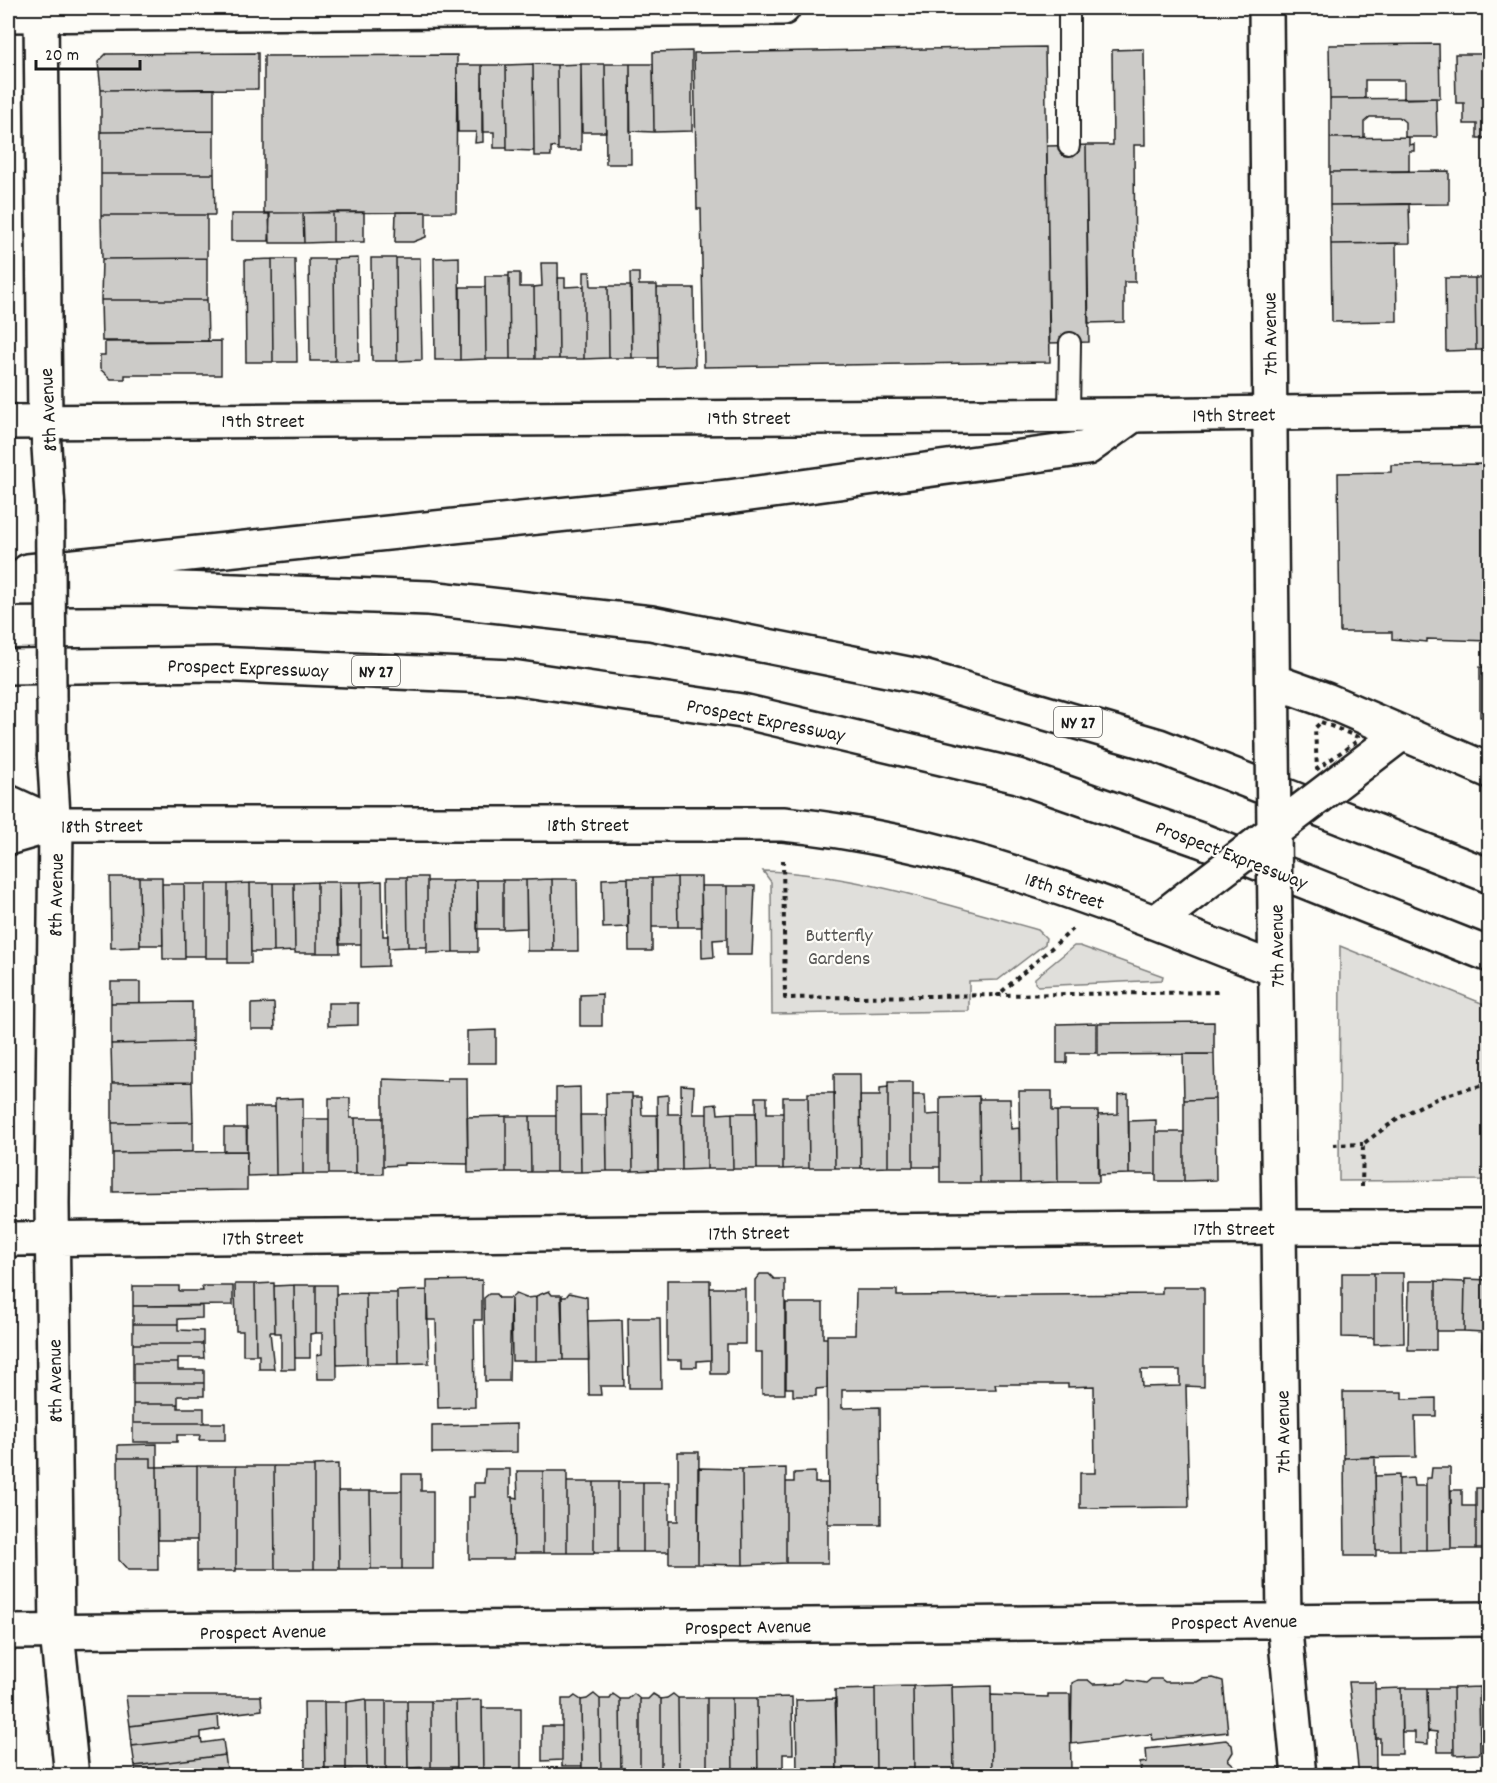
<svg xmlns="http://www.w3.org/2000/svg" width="1497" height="1783" viewBox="0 0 1497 1783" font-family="Dekko,sans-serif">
	<rect width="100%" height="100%" fill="#fdfcf7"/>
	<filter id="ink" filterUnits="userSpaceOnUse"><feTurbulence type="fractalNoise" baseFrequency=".0167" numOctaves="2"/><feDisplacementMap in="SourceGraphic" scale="12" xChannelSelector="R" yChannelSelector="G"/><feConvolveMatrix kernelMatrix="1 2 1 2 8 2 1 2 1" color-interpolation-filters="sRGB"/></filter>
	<g filter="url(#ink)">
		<path fill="#e0dfdb" stroke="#7e7e7c" stroke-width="1.5" d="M763,871c95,3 184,34 275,59l8,8 -1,6 -47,36 -29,1v30l-197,3 -1,-132z
			M1074,946h6l83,30 -1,4 -124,6 -3,-3v-5z
			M1340,946l149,60v174l-150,1z"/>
		<path fill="#cccbc8" stroke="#1c1c1c" stroke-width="1.5" fill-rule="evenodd" d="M1439,44l1,54 -36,1v-19h-39v19h-35l-1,-54z
			M1045,47l5,315 -346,5 -3,-158h-4l-3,-156z
			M1144,49l1,96h-11l1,137h-11v40l-36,1 -2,-178h27l-1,-95z
			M692,51v80l-38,1 -1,-80z
			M258,53v36l-157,1 -3,-28 8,-8z
			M1455,54h32v84h-10v-14h-13v-21h-8z
			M1487,54h3v70h-3z
			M457,55l-1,157 -192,1v-157z
			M533,64l24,1 1,83 -7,-1v9h-17z
			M533,64l1,87 -27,-1 -1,-85z
			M581,64h24l1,68h-24z
			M581,64v86h-23l-1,-85z
			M605,64h25l1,100h-25z
			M630,64h23l1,68 -24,-1z
			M457,65h25l1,77 -8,1 1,-11h-18z
			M482,65h24l1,83h-13v-16h-12z
			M214,89v42l-113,1v-42z
			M1436,98l1,39h-32v-15l-6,-5h-29l-6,5v16h-34v-39z
			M214,131v43h-113v-42z
			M1409,137v8l5,-1v7h-5v20l-79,1v-34z
			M1086,145l3,197 -40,1 -2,-197z
			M1449,171v33l-119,1v-33z
			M101,174h113l1,41h-114z
			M1409,204l1,39 -79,1 -1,-39z
			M333,212v30l-29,1 -1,-30z
			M333,212h31v30h-31z
			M396,212h30v25l-13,5h-18z
			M269,213h34l1,30h-34z
			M231,214h39l-1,27h-38z
			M101,215h106v43l-105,1z
			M1396,243l1,78 -65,1 -1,-78z
			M459,257l1,103h-25l-1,-102z
			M207,258v42h-106l1,-41z
			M358,258l1,103h-24l-1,-102z
			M371,258h25l1,103h-25z
			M396,258h24l2,102 -25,1z
			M272,259h23l2,103h-24z
			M272,259l1,103h-27l-1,-102z
			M309,259h25l1,102h-25z
			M541,263h17l1,96h-24l-1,-72 8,-1z
			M584,272h6l1,14h17l1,72 -25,1z
			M509,273h11v14h14l1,72h-25z
			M630,273h9v12h18l1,73h-26z
			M485,276h24l1,83h-24z
			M558,278h7v9l19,-1v73h-25z
			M1445,278h30l1,72 -30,1z
			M1475,278h15v72h-14z
			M608,286h23l1,72h-23z
			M460,287h25l1,72 -26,1z
			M657,288h37l1,78 -37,1z
			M101,300h106l1,41h-106z
			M221,341v34h-96v4h-14l-11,-10v-14h5v-13z
			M1490,464v177l-63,-2v3l-35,-3v-7h-52l-2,-159 53,-1v-7z
			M1480,667h10v49l-10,1z
			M110,877h29l1,70 -29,1z
			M139,877h23l1,68h-23z
			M387,877h20l1,70 -20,1z
			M407,877h20v70h-19z
			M677,877h24l1,50h-24z
			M677,877l1,50h-26v-49z
			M628,878h24v73h-23z
			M628,878v49l-25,1 -1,-49z
			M552,879h25l1,72h-25z
			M552,879l1,72h-26l-1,-71z
			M477,880h26v49h-26z
			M477,880l1,72h-25l-1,-71z
			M503,880h23l1,48 -24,1z
			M382,881l1,55h5v30l-27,1v-85z
			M427,881h25l1,71 -26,1z
			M317,882h22l1,71h-23z
			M317,882v71h-22l-1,-70z
			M339,882h22v62h-22z
			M250,883h23l1,69h-23z
			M250,883l1,80h-23v-79z
			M273,883h21l1,68 -21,1z
			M162,884h22l1,75h-22z
			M184,884h22v72h-21z
			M206,884h22v74h-22z
			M701,886h26v53l-14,1 1,17 -12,1z
			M727,886h28l-3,69h-25z
			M111,982h29v21h-29z
			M602,994v32h-22v-31z
			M192,1002v40l-81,2v-41z
			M274,1003l1,26h-24v-25z
			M328,1003h30v22l-30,1z
			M1214,1022v32l-116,1v-32z
			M1096,1023v30h-29v10h-10v-39z
			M496,1030v33h-29v-32z
			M192,1042v40l-80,1 -1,-39z
			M1183,1054h31l1,45 -31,1z
			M834,1074h26l1,94h-26z
			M447,1078h20l1,86 -64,-1v2l-21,1v-87l64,2z
			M192,1082l1,40 -81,1v-40z
			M888,1082h25v85h-25z
			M681,1085l13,1 -1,28h14v55l-25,1z
			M580,1087l1,85h-25v-84z
			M888,1087v80l-27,1 -1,-72h20v-8z
			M1019,1091h33v20h5l1,71 -38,1z
			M606,1093h26l1,78h-26z
			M808,1093h26l1,75h-26z
			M1128,1094l1,80 -31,1v-60l20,-1v-19z
			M668,1095v19h13l1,56h-24l-1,-74z
			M913,1095h12l1,20 14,-1v53h-27z
			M979,1096l1,87h-40v-86z
			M632,1097h9l1,18h16v55l-25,1z
			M756,1097h11v16h16v56h-26z
			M783,1097h25l1,71 -26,1z
			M303,1098v76l-27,1 -1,-76z
			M329,1098h21v20h5l1,56h-27z
			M979,1099h31l1,30 8,-1 1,55h-40z
			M1215,1099l1,81 -32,1v-81z
			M717,1104l1,10 14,-1 1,56h-26v-64z
			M246,1107h29l1,68 -29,1z
			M1057,1111h41l1,71h-41z
			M732,1113h24l1,56h-24z
			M580,1115h26l1,56 -26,1z
			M506,1116v56l-38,1 -1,-56z
			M506,1116h24l1,56h-25z
			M530,1116h26v56h-25z
			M355,1118h28v56h-27z
			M303,1119h26v55h-26z
			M1156,1120v54h-27v-53z
			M193,1122v30l-80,1 -1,-30z
			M224,1128h23v23h-23z
			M1156,1132h28v49h-28z
			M247,1151v39l-134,2v-39z
			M1342,1273h32v65l-32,-1z
			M1374,1273h29l1,70 -30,1z
			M760,1274h9l5,5h11v115h-23v-42h-7v-72z
			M1465,1279l25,1v70l-8,-1 1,-17 -19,-1z
			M482,1280v40h-8l1,87 -37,1 -2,-88h-9v-39z
			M667,1280h43l1,80 -14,1v6h-15v-7h-15z
			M1409,1281h27v69h-28z
			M1436,1281l29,1 -1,49h-28z
			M274,1283l1,49h-5l4,37h-15v-14h-3l-1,-71z
			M235,1284h20l1,71h-13v-24h-7z
			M294,1285h22v48l-6,1v24h-15z
			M294,1285l1,84h-14v-36h-6l-1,-47z
			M316,1285h20l1,94h-19l-1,-24 5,-1v-21h-6z
			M133,1286h46v5h24l-1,-5h31v19l-100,1z
			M1162,1287h42v100l-18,-1 3,121 -109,1v-35h15l-1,-87 -26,1v-3h-73l1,5 -154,1v18l38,-1 1,117h-53l-1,-189h28l1,-45h41v6l265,-2zM1141,1370h39v16l-38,1z
			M710,1288h35v56h-18v30h-16z
			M427,1290l2,73 -31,1 -1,-73z
			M549,1291l3,4h10l1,65 -27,1v-65z
			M366,1293h31l1,71h-31z
			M366,1293l1,71 -30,1 -1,-71z
			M569,1293l18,4 2,63h-26l-2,-63h5z
			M489,1294h7l3,4h12l-2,83h-24l-1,-83z
			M516,1294l10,4 10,-1v64h-24l-1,-63z
			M786,1303h37v35h4v50l-11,1v7h-23v-8h-7z
			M133,1306h69v12l-24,1v5h-45z
			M628,1318h32l1,70h-32z
			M622,1320l2,66h-24l1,9h-12l-1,-74z
			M133,1324h45v6l25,1v13h-70z
			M133,1344h70l1,14h-26v5h-45z
			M133,1363h45v7h26v13h-71z
			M133,1383h71v13h-26v8h-45z
			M1343,1392h59v7l34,-1v18h-21l1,41 -72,1z
			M133,1404h45v4h26v15h-71z
			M133,1423h92v17h-26l1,-5h-23v7h-44z
			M517,1424v28l-85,1v-27z
			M157,1444v23h-6v-9h-33v-13z
			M678,1452h21l-1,112h-29v-43h9z
			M1375,1457l1,99h-31l-1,-98z
			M118,1458h33v9h6l1,103h-30l-9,-10z
			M338,1464l1,105h-25v-104z
			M197,1466h39v105h-39z
			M197,1466v74h-39l-1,-73z
			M236,1466h38l1,103h-39z
			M274,1466h40v103h-39z
			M698,1468l44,1 1,96 -45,-1z
			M786,1468v95l-43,2 -1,-96z
			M1432,1468h18l1,81 -25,1v-72h5z
			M485,1469h25v28h3l1,62h-45v-62h5v-14h10z
			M517,1471h26v82h-29l-1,-56 5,1z
			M543,1471h24v82h-24z
			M815,1472v11h13v80h-42v-81h8v-9z
			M402,1474h19v17h12v78h-31z
			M1399,1475l1,75h-24l-1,-74z
			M1413,1478l1,8h12v64h-26l-1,-71z
			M567,1482h27v71h-27z
			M594,1482h24v70h-24z
			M618,1482h25v70h-25z
			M643,1482h26v70h-26z
			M1476,1488h14v61h-14z
			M1451,1490h11v16h14v43h-25z
			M338,1491h32l1,78h-32z
			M370,1491h32v78h-31z
			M1213,1678l10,3 5,51 -76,8 -1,-6 -80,10 1,-61 6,-3h10l5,4 30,-1 4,-3 19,3 5,-4h10l4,3h32l5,-3z
			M1349,1682h26l1,94h-17z
			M952,1685l2,87 -40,1 -1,-87z
			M913,1686l1,87h-38l-1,-86z
			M991,1686l1,85 -38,1 -2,-85z
			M1479,1687h11v64l-10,1z
			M1479,1687l1,67 -26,1 -1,-67z
			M1401,1688h26l1,56 -13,-1v-11h-13z
			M1401,1688l1,66h-22v-16h-4l-1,-49z
			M1427,1688h26l1,64h-16l-1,-20 -9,-1z
			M875,1689l1,84 -39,1 -2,-84z
			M594,1694l6,5 1,77h-19l-1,-76 6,-1z
			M613,1694l7,5 1,77h-20l-1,-77h10z
			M634,1694l6,5v77h-19l-1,-77h8z
			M653,1694l8,5v77h-21v-77h8z
			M673,1694l5,4 1,78h-18v-77l6,-1z
			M1048,1694h22l1,82h-79l-1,-81 57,2z
			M126,1696h135l1,14 -132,16z
			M575,1696l6,4 1,66h-20v-67h9z
			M792,1697l1,57h-10v22h-25l-1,-78z
			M678,1698h29v78h-28z
			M707,1698h25l1,78h-26z
			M732,1698h25l1,78h-25z
			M366,1699l1,77h-15v-5h-6v-69z
			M836,1699l1,75h-40l-1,-74z
			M482,1700l1,76h-26l-1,-75z
			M366,1701h20v70h-4v5h-15z
			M386,1701h21l1,75h-15v-5h-7z
			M407,1701h24v66l-23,1z
			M431,1701h25l1,66h-26z
			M304,1702h20l1,74h-14v-5h-6z
			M324,1702h22v69h-21z
			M482,1708h39v68h-38z
			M218,1715l1,14 -18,3v6l-69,8 -2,-20z
			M542,1726h20v34l-20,1z
			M201,1738l1,5 21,-3 2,15 -90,11 -3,-20z
			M1226,1740l6,5 1,7 -5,8 7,6v10h-94l-1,-13 7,-1 -1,-13z
			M225,1755l2,15 -22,3v3h-69l-1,-10z"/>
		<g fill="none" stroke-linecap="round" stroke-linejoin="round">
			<g stroke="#1c1c1c" stroke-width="24">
				<path id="service" d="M1069,8v138
					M1069,415l1,-72"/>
			</g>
			<g stroke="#1c1c1c" stroke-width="33">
				<path id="pedestrian" d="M45,422l5,81
					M52,756l4,68"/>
			</g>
			<g stroke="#1c1c1c" stroke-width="38">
				<path id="minor" d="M41,15l4,407
					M8,838l48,-14 -4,380 5,429 15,143
					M8,1239l1271,-12"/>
			</g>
			<g stroke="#1c1c1c" stroke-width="38">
				<path id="tertiary" d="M1266,8l7,735
					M1273,681l53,19 164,71
					M1350,773l51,-39
					M56,824h727c173,16 333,83 493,146
					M1275,915l9,706 15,155
					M1156,922l46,-36
					M1279,1227h211
					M8,1632l1482,-13"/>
			</g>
			<g stroke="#1c1c1c" stroke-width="38">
				<path id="secondary" d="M8,15l775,-7
					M8,422l1125,-7 357,-5"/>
			</g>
			<g stroke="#1c1c1c" stroke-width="38">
				<path id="motorway" d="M28,571l700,-74 359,-49 46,-33
					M8,589l146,-1 275,10 222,25 272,54 236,69 331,130
					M8,667l207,-3 297,13 230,34 276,65 185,65 287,114
					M8,802l48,22"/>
			</g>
			<path stroke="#1c1c1c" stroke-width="4" stroke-dasharray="4.5 4.5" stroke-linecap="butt" d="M1321,722l37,15 -1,4 -40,28 -2,-41z
				M783,860l2,138 213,-3
				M1073,929l-75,66 224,-3
				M1333,1145l30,-1
				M1362,1187l1,-43c45,-34 70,-49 127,-60"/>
			<use href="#service" stroke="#fdfcf7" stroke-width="20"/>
			<use href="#pedestrian" stroke="#fdfcf7" stroke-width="28"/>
			<use href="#minor" stroke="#fdfcf7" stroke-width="33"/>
			<use href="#tertiary" stroke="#fdfcf7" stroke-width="33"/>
			<use href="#secondary" stroke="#fdfcf7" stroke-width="33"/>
			<use href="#motorway" stroke="#fdfcf7" stroke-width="33"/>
			<g stroke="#1c1c1c" stroke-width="33" stroke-linecap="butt">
				<path id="pedestrian-bridge" d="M50,503l2,253"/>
			</g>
			<g stroke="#1c1c1c" stroke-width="38" stroke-linecap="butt">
				<path id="tertiary-bridge" d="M1273,743l2,172
					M1202,886l148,-113"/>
			</g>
			<use href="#pedestrian-bridge" stroke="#fdfcf7" stroke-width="28"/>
			<use href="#tertiary-bridge" stroke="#fdfcf7" stroke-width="33"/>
		</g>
	</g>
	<g text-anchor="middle" stroke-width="4.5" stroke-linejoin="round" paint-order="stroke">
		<g fill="#fdfcf7" stroke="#605f5e" stroke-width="1.5">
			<rect x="352" y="656" width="48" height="30" rx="4.5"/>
			<rect x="1054" y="707" width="48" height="30" rx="4.5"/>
		</g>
		<g font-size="18" font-weight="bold" fill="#1c1c1c">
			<text x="376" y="677">NY 27</text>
			<text x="1078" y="728">NY 27</text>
		</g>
		<g font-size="20" fill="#1c1c1c" stroke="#fdfcf7">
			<text transform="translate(1269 334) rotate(-91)" y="7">7th Avenue</text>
			<text transform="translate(47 410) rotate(-93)" y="7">8th Avenue</text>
			<text transform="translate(1234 414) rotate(-1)" y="7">19th Street</text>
			<text x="749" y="424">19th Street</text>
			<text x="263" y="427">19th Street</text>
			<text transform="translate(248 667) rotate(2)" y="7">Prospect Expressway</text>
			<text transform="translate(766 719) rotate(11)" y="7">Prospect Expressway</text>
			<text x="588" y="831">18th Street</text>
			<text transform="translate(102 825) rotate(-1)" y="7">18th Street</text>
			<text transform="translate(1232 854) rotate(21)" y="7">Prospect Expressway</text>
			<text transform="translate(1065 890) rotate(18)" y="7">18th Street</text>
			<text transform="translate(55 895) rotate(-89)" y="7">8th Avenue</text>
			<text transform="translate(1276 946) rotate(-91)" y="7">7th Avenue</text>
			<text x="1234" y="1235">17th Street</text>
			<text transform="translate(749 1232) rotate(-1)" y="7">17th Street</text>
			<text transform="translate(263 1237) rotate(-1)" y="7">17th Street</text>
			<text transform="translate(54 1381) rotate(-91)" y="7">8th Avenue</text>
			<text transform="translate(1282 1432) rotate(-91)" y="7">7th Avenue</text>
			<text transform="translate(1234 1621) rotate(-1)" y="7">Prospect Avenue</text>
			<text transform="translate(748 1626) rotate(-1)" y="7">Prospect Avenue</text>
			<text transform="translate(263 1631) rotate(-1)" y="7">Prospect Avenue</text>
		</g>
		<g font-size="20" fill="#575655" stroke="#fdfcf7">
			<text x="839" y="941">Butterfly<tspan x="839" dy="23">Gardens</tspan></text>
		</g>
	</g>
	<rect width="1497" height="1783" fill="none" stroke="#fdfcf7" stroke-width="30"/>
	<rect x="15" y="15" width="1467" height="1753" fill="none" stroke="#1c1c1c" stroke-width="2" filter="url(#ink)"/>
	<path d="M36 60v9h104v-9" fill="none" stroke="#1c1c1c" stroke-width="3"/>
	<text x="45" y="60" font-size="18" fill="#1c1c1c" stroke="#fdfcf7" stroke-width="4.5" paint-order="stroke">20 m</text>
</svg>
